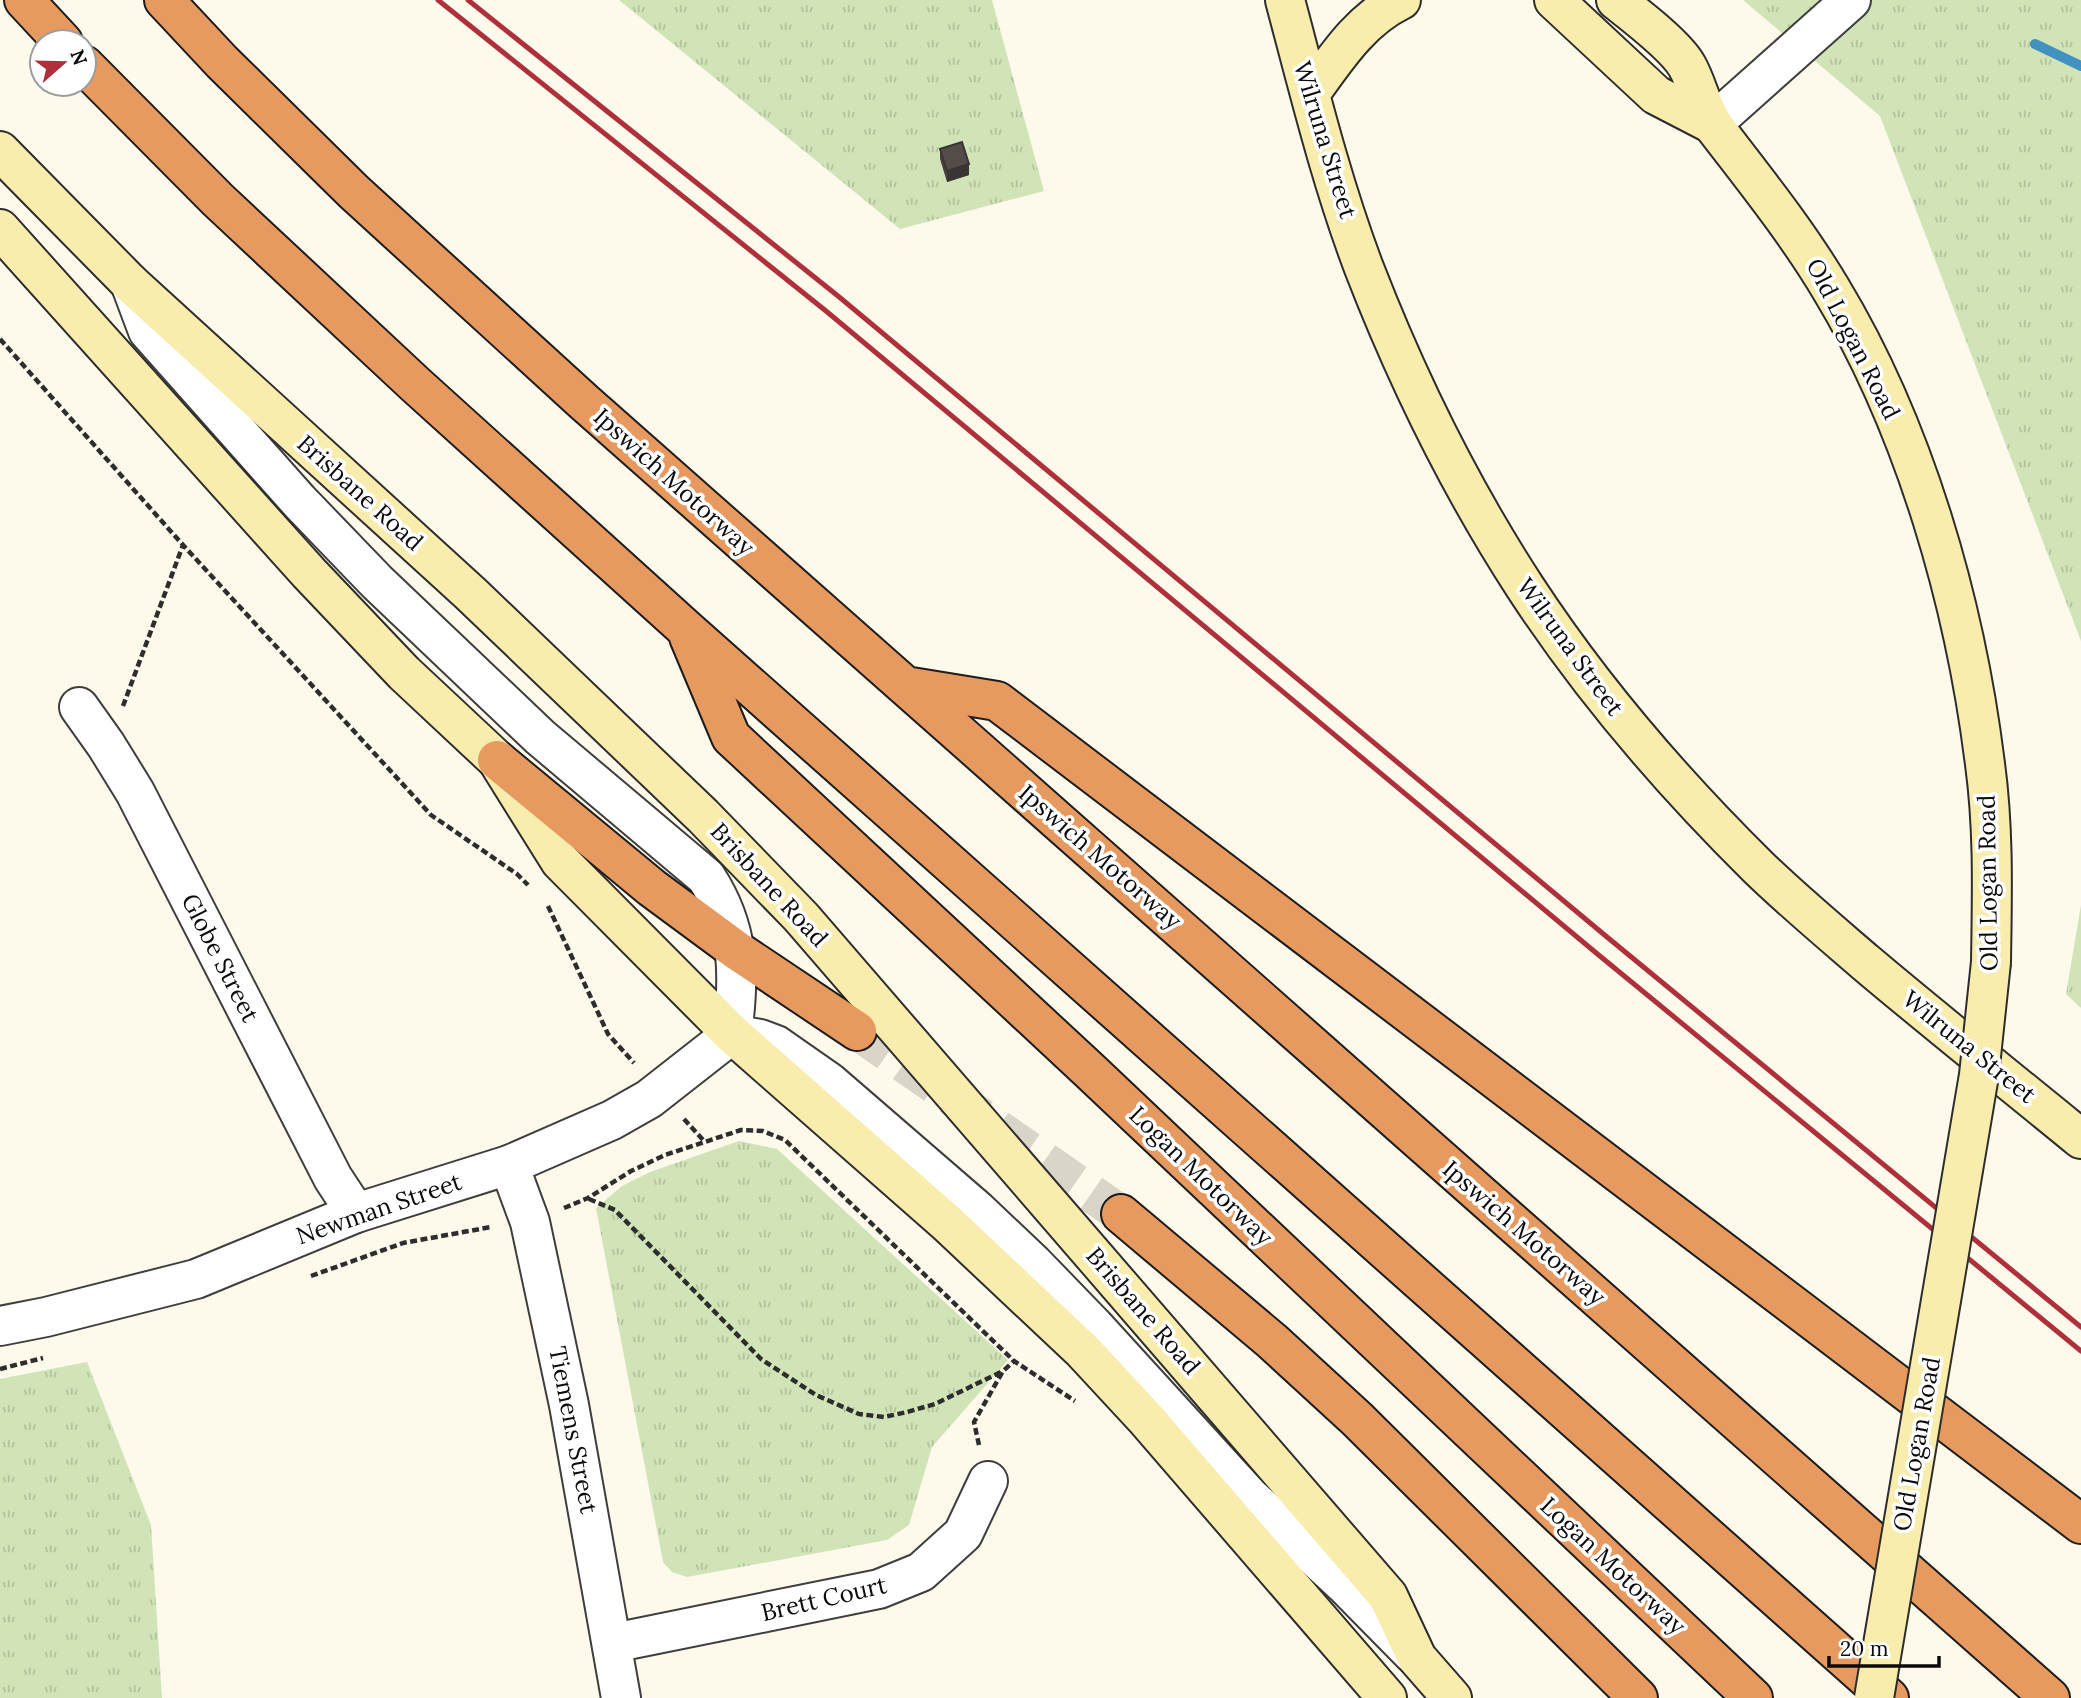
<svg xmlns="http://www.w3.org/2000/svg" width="2081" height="1698" viewBox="0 0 2081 1698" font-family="Lora,serif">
	<defs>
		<pattern id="grass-tufts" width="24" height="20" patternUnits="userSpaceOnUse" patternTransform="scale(1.75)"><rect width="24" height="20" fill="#d0e4b8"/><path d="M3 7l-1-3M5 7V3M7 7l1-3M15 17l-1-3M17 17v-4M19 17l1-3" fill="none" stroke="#b1c29d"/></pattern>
	</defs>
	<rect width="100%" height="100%" fill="#fdf9eb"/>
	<path fill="url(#grass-tufts)" d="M619,0h373l52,191 -144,38z
		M1743,0h338v641l-201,-525z
		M2081,905v103l-15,-14z
		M739,1141l38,8 231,211 -76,87 -23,78 -22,15 -200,37 -15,-5 -9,-10 -67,-354 26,-22 28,-14z
		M87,1362l64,163 11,173h-162v-319z"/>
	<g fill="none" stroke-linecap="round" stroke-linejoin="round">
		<path stroke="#4292c1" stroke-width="10" d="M2035,44l46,22"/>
		<path stroke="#d9d5c9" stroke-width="38" stroke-dasharray="38 19" stroke-linecap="butt" d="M857,1031l264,183"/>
		<g stroke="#3e3e3e" stroke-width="42">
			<path id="minor" d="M1712,124l139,-124
				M79,707l27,38 29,47 198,386 23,35
				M509,1165l21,57 39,183 52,293
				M613,1643l266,-54 42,-17 42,-38 25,-53"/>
		</g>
		<g stroke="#3e3e3e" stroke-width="42">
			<path id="tertiary" d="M130,283l18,48 151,170 78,81 163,155 166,140c34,52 34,98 26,157
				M732,1034l28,5 16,6 53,37 148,128 56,53 61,63 156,171 94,87 69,70
				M0,1326l46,-9 150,-38 160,-66 153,-48 103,-45 37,-21 83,-65"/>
		</g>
		<g stroke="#2d2d2d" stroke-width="42">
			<path id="secondary" d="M1285,0c24,90 46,181 79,268 43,111 96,219 161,319 66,101 147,195 233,280 34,33 71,64 107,95 71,60 144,118 216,177
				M1554,0l102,95 56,29
				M1616,0c19,15 60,46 71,66 11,19 15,45 29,63 40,52 81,103 115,160 84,139 134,314 154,475 9,66 7,132 6,198
				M1310,94c26,-36 50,-74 91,-94
				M0,151l130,132 340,310 233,223 98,101 587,679 29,62 35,40
				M0,229l309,344 95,100 93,87 63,101 172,173 215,189 136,128 63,68 241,279"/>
		</g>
		<g stroke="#1c1c1c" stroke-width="42">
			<path id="motorway" d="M24,0l39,42
				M164,0l58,62 132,130 230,210 1466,1296
				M84,65l134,135 198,185 270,244 1203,1069
				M689,637l42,100 358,333 664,628
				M905,686l92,15 1084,823
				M497,760l155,128 84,62 121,81
				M1121,1214l151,127 85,78 281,279"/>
		</g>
		<path stroke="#2d2d2d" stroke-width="4.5" stroke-dasharray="7 3.5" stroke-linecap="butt" d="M0,339l183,206 248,270 86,59 11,11
			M123,706l60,-161
			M548,906l60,128 26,29
			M684,1119l21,23
			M589,1199l26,11 146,149 55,36 43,19 25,3 23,-5 28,-8 68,-33
			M564,1208l24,-10 43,-27 34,-16 76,-25 22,1 22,9 229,221 61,40
			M311,1276l92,-33 88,-16
			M0,1369l43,-11
			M979,1445l-5,-23 29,-51 11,-10"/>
		<use href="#minor" stroke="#fff" stroke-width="38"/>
		<use href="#tertiary" stroke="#fff" stroke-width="38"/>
		<use href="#secondary" stroke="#f8edac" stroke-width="38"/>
		<use href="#motorway" stroke="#e79a5f" stroke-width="38"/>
		<path stroke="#ae303a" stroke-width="5" d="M438,0l388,311 769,641 486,399
			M468,0l370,296 769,641 474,390"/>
		<g stroke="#2d2d2d" stroke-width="42" stroke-linecap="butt">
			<path id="secondary-bridge" d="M1874,1698l105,-623 12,-113"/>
		</g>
		<use href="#secondary-bridge" stroke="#f8edac" stroke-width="38"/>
	</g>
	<path fill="#47413f" d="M940,149l29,26 -22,7 -7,-23z"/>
	<path fill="#3a3533" d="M969,164v11l-22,7v-11z"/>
	<path fill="#534c49" stroke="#3a3533" stroke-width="2" d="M962,142l7,22 -22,7 -7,-22z"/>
	<g text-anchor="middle" stroke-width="7" stroke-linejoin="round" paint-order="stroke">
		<g font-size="24" fill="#0b0b0b" stroke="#fff">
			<text transform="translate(1325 140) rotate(73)" y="8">Wilruna Street</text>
			<text transform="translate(1853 339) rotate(63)" y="8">Old Logan Road</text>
			<text transform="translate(674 482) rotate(42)" y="8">Ipswich Motorway</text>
			<text transform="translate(360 493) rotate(42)" y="8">Brisbane Road</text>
			<text transform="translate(1570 647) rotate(54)" y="8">Wilruna Street</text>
			<text transform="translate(1100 857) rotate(41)" y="8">Ipswich Motorway</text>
			<text transform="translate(1988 883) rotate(-91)" y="8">Old Logan Road</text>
			<text transform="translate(769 885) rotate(47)" y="8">Brisbane Road</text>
			<text transform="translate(220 958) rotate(63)" y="8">Globe Street</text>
			<text transform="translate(1969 1047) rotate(39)" y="8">Wilruna Street</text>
			<text transform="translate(1201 1176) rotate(44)" y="8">Logan Motorway</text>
			<text transform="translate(379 1209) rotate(-19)" y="8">Newman Street</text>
			<text transform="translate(1524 1233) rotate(41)" y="8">Ipswich Motorway</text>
			<text transform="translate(1143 1311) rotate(49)" y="8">Brisbane Road</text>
			<text transform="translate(573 1430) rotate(79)" y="8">Tiemens Street</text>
			<text transform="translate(1917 1444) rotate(-80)" y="8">Old Logan Road</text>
			<text transform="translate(1613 1566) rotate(43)" y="8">Logan Motorway</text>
			<text transform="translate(824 1599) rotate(-13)" y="8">Brett Court</text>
		</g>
	</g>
	<g transform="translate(63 63) rotate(70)"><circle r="33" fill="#ffffff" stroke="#9d9d9d" stroke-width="2"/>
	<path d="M0-5L12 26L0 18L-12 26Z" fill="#ae303a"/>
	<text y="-10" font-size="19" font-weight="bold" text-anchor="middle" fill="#0b0b0b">N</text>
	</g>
	<path d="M1829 1656v10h110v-10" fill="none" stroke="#0b0b0b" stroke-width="3.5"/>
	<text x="1840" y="1656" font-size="21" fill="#0b0b0b" stroke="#ffffff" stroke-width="5" paint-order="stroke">20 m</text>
</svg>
